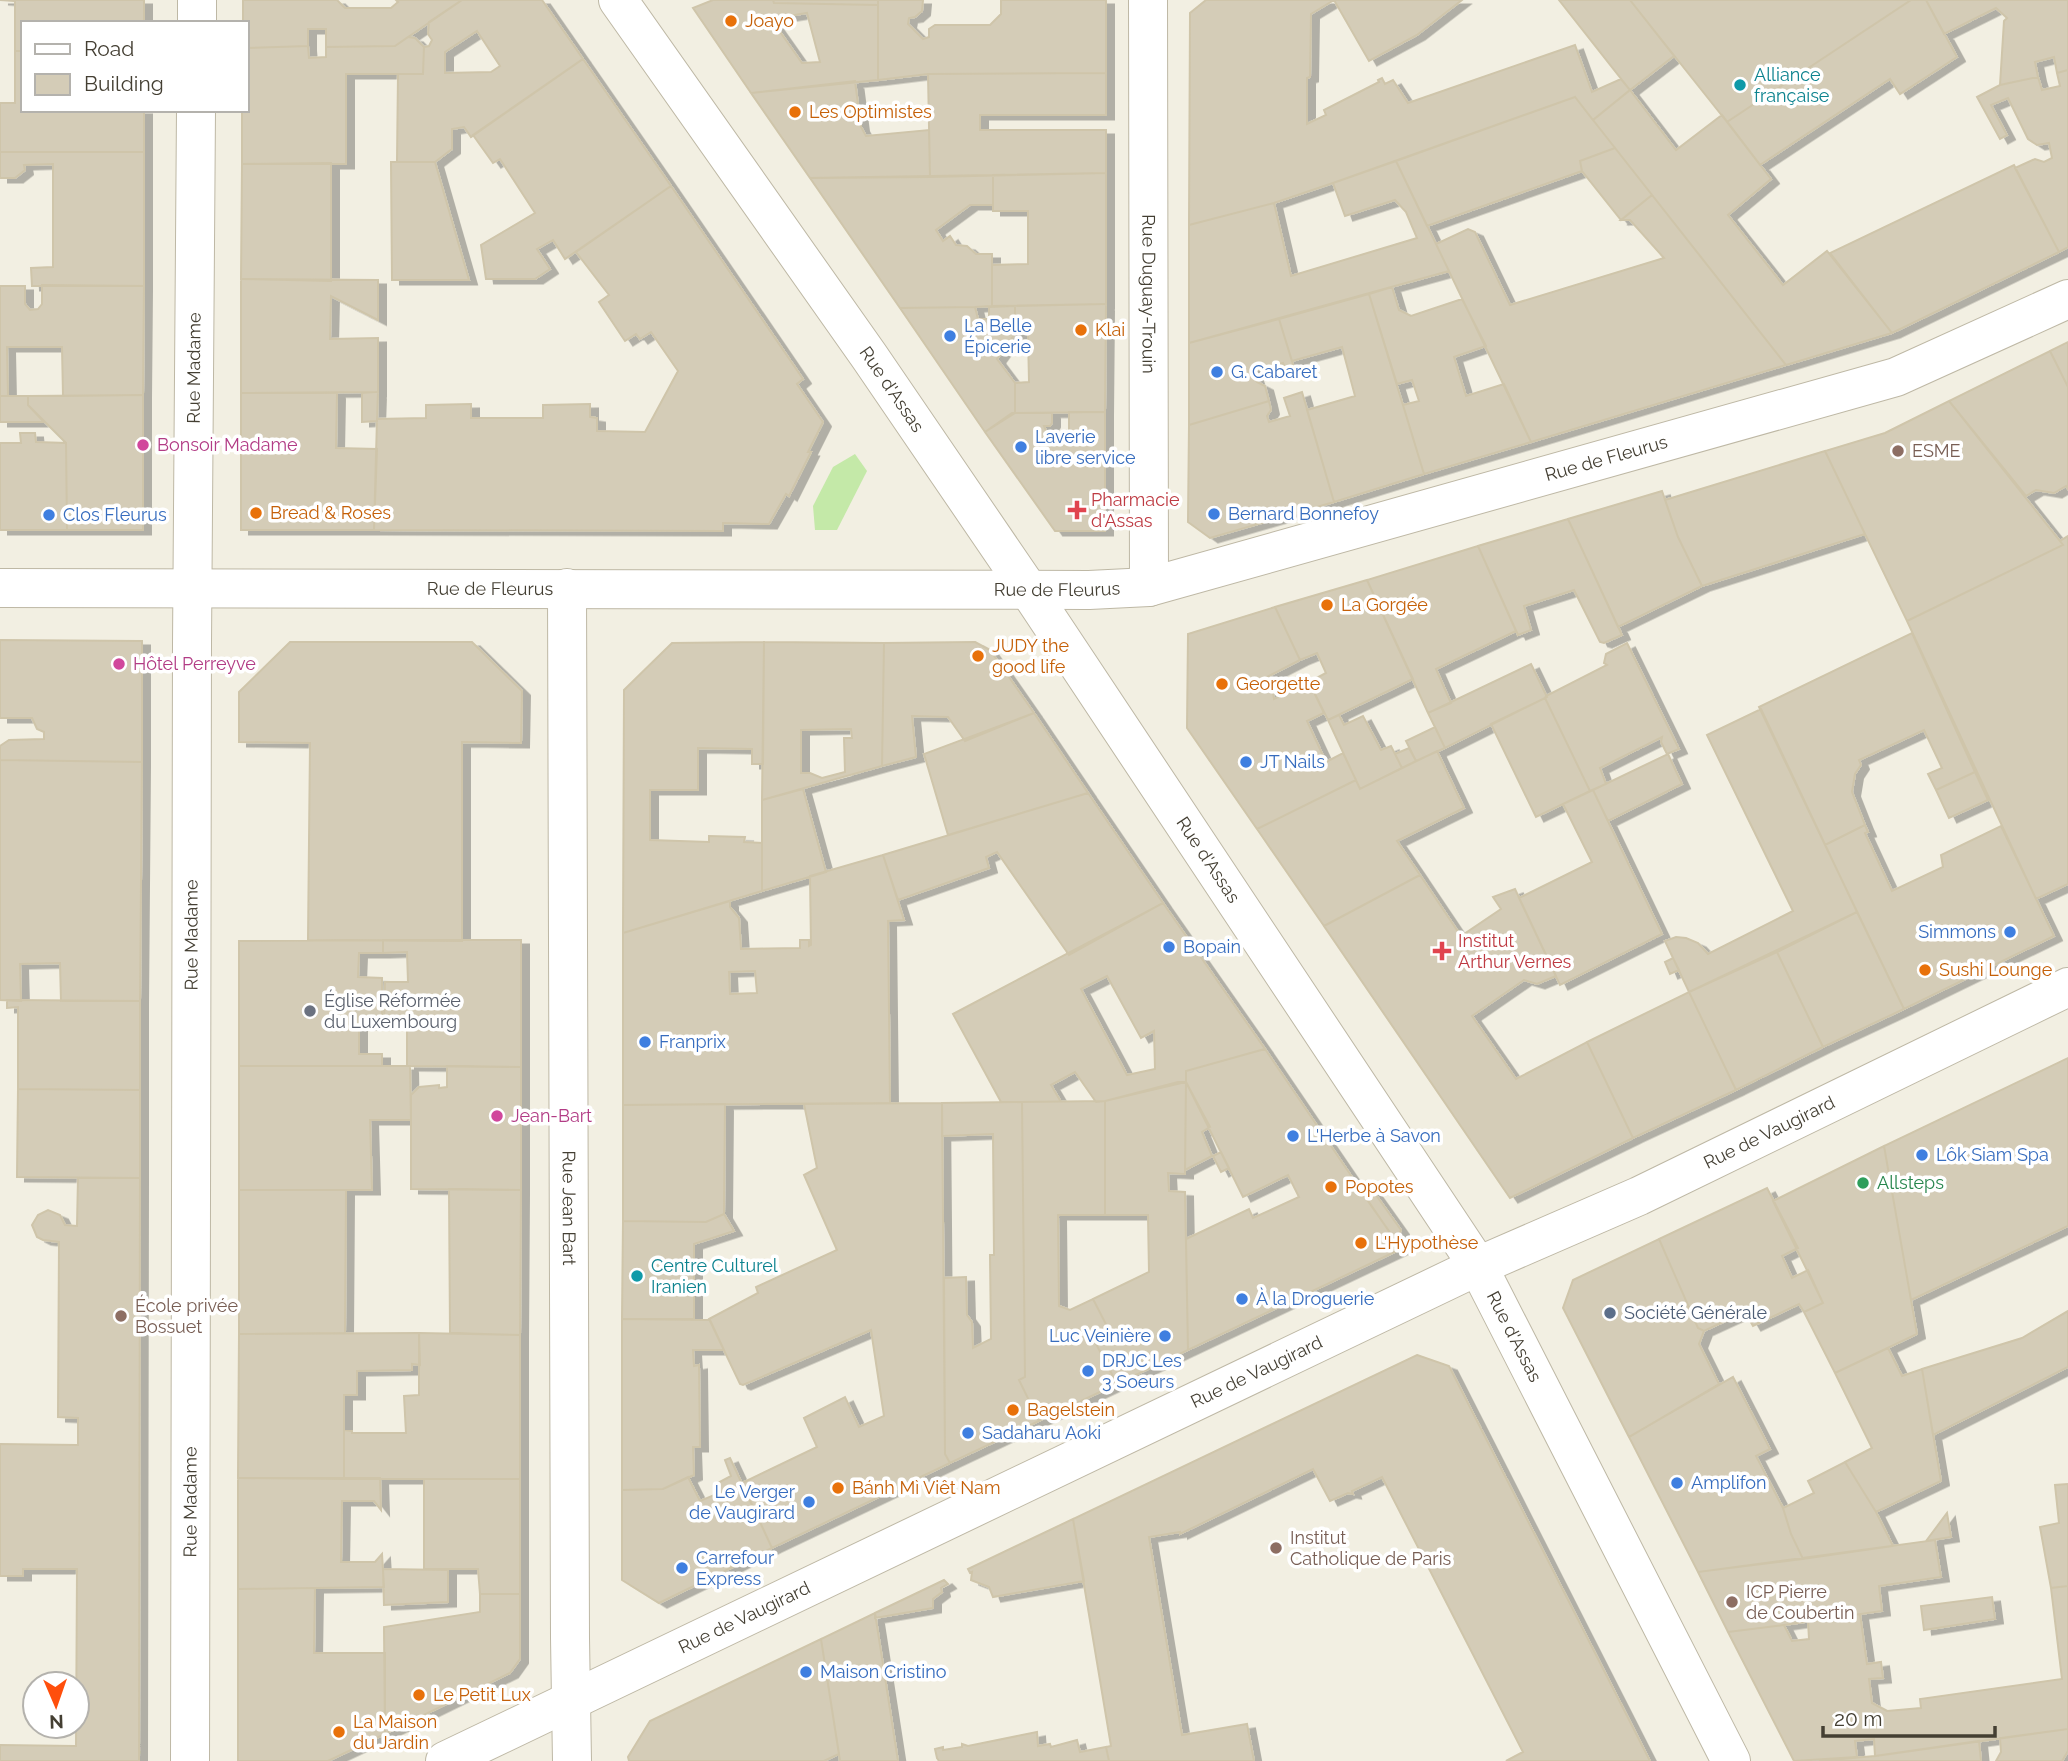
<svg xmlns="http://www.w3.org/2000/svg" width="2068" height="1761" viewBox="0 0 2068 1761" font-family="Raleway,sans-serif">
	<defs>
		<filter id="shadow"><feDropShadow dx="8" dy="4.5" stdDeviation="0" flood-color="#0004"/></filter>
	</defs>
	<rect width="100%" height="100%" fill="#f2efe2"/>
	<path fill="#c4e9a8" d="M855,454l12,17 -30,59h-22l-2,-24 20,-39z"/>
	<path fill="#d4ccb7" stroke="#cfc5aa" stroke-width="2" fill-rule="evenodd" filter="url(#shadow)" d="M0,0h144v23h-121v28h-8v-50z
		M243,0h94l8,8h46l7,-6 -2,-2h66l-67,46 -69,1v-18h-18v17l-61,2v-25h-4z
		M462,0h80l41,59 -112,78 -7,-10 -12,2v20l-17,13h-38l1,-88h25l1,-27 5,-1 3,-6 -4,-6 1,-12zM477,31l23,35 -9,6 -46,1v-21z
		M713,0h60l1,3 104,2v75l-127,13 -58,-85zM807,13l13,49 -18,1 -31,-44z
		M773,0h105v5l-104,-2z
		M878,0h45l-1,11 -7,6 -6,1 -1,6 15,15 6,-2v-8l6,-4h55l11,-11v-14h105v73l-178,1 -50,6z
		M1206,0h128l-23,14 -1,63 -3,1v46l19,-9 -2,-5 55,-28 -1,-2 4,-2 3,6 8,-4 15,23 167,-58 17,47 29,-13 9,11 -37,30 -18,-23 -242,86 -59,20 -85,22 1,-212z
		M1334,0h128l-45,35 -48,26z
		M1559,0h71l44,56 -44,34z
		M1630,0h281l-184,122z
		M1911,0h15l31,57 -57,37 -10,-15 -130,86 -33,-43z
		M1926,0h142v70l-11,3 -3,-16 -19,5 3,15 -38,8 4,-64 3,-3 -11,-10 -52,26z
		M408,37l7,1 9,9 -1,27h-77v90h-104v-54h5v-62l61,-2 1,12 17,-1v-10l69,-1z
		M15,51h8v59h121v42h-144v-49h15z
		M583,59l88,127 -106,73 -12,-19 -16,9 13,20 -15,10h-49l-5,-34 54,-32 -35,-54 -7,4 -20,-28z
		M2068,70v177l-9,5 -44,-84 20,-9 9,3 8,-4 -3,-15 -12,2 -9,-6 -20,-41 -17,7 16,30 -7,4 -23,-42 23,-12 38,-8 4,13 18,-4 -3,-13z
		M1106,73v42h-126v15h126v43l-176,4 -2,-103z
		M855,81l6,46 5,9 63,-6 1,47 -120,1 -59,-85z
		M1630,90l46,60 46,-35 49,64 -43,36 55,70 44,-34 65,82 -106,32 -193,-245z
		M1575,97l40,51 -35,13 2,10 -155,55 -31,-65z
		M1615,148l37,47 -31,25 -39,-49 -2,-10z
		M0,152h144v134h-112l-1,-18 22,-1v-103l-29,1 1,5 -10,8h-15z
		M1396,161l53,110 -260,72v-118l85,-22 17,73 126,-38 -11,-26 -11,-12 -50,16 -12,-33z
		M391,162h44l34,118h-77z
		M331,163v118l-90,-2 1,-115z
		M2014,165l45,87 -167,81 -62,-80z
		M1106,173v131l-114,2v-41l36,-1v-53h-35v-36z
		M993,175v30h-23l-34,25 7,11 7,-5 6,9 11,1 9,8h16v52l-17,1 -75,1 -90,-130z
		M671,186l132,193 -6,5 26,38 -15,30h3l-22,44 -3,-2 -17,30 -46,-1v8l-349,-1 3,-111 49,-1v-13l45,-1v14h72v-13l47,-1v13l7,1v13l48,1 33,-61 -27,-39 -11,7 -4,-5 -11,7 -26,-39 10,-7 -33,-43z
		M1652,195l134,170 -255,77 -95,-198 32,-15 7,3 35,73 154,-47 -34,-38h-9z
		M241,279l137,1v40l-47,-24 -1,43 48,-1v54l-137,1z
		M42,285l102,1 -1,109 -80,1 -1,-49h-55l1,49h-8v-110h25v18l5,6 8,-1 4,-5z
		M1392,287l7,23 12,6 51,-17 24,47 -32,11 12,39 38,-12 27,58 -107,32 -21,-69 16,-4 -7,-21 -15,4 -28,-90z
		M1369,294l55,180 -90,28 -27,-92 48,-14 -13,-49 -50,14 -13,-42z
		M1106,304l-1,108 -90,1v-30l14,-1 -1,-48h-13v-28z
		M1015,306v28l-18,25 18,24v30l-30,19 -85,-124 75,-1 3,12h11v-12z
		M1279,319l16,52 -8,2 -4,-10 -30,8 4,11 8,4 4,15 -80,24v-82z
		M2068,342v45l-18,-36z
		M2050,351l18,36v102l-2,-3 -12,7 -18,-3 -10,6 -77,-95z
		M378,392l-1,29 -15,1v-29z
		M1302,392l32,110 -124,36 -22,-16 1,-97 80,-24 2,9 -4,6 2,6 21,-6 -6,-18z
		M241,393h96l-1,55 41,1 -3,81h-133z
		M143,395v135h-76l-1,-87 -38,-38v-9z
		M0,396h28v9l16,17h-44z
		M1949,401l114,144 -156,76 -82,-170 60,-18z
		M1069,412h36v119h-50l-70,-99 27,-19h40v10l-2,3h-6l3,7 22,-1z
		M20,433h15l1,9 30,1 1,87h-67v-87h21z
		M1825,451l40,83 -163,52 -24,-49 -13,-37z
		M1662,491l16,46 24,49 -84,41 -50,-108z
		M1568,519l54,116 -18,8 -4,-1 -26,-52 -50,16 7,24 -13,5 -40,-89z
		M2068,536v348l-32,15 -129,-278 156,-76 -3,-4z
		M1478,546l38,85 -80,38 15,34 -23,10 -61,-133z
		M1367,580l46,99 -85,41 -19,-38 17,-9 -9,-20 -17,7 -25,-53z
		M1275,607l25,53 -37,19 9,8 2,12 35,-17 15,31 -17,8 19,41 17,-9 13,27 -99,49 -70,-101 1,-94z
		M1912,633l63,139 -39,18 -8,-16 14,-6 -18,-38 -65,30 2,5 -6,9 -3,18 13,33 -40,20 -66,-138z
		M0,640l142,1v121l-142,-2v-14l9,-6 35,-1v-7l-7,-3 -5,-11h-32z
		M290,642h182l50,49 -1,52 -59,-1v199l-154,-1 2,-197 -71,-1v-50z
		M764,642l120,1 -2,123 -120,34zM851,729l1,9h-8l1,34 -23,6 -12,-5h-9v-43z
		M764,642l-1,122h-11v-15l-54,-1v42h-48v50l59,2v-6l36,1 -1,5 18,1v48l-139,42 1,-243 48,-47z
		M975,642l15,8 44,63 -69,28 -17,-24 -36,-1 4,41 -34,9 2,-123z
		M1627,643l52,106 -12,5 -6,-12 1,-5 -62,31 6,16 -16,7 -45,-93 1,-2 61,-31 -3,-2 2,-9z
		M1531,664l16,33 -102,51 -17,-35z
		M1545,698l45,93 -54,26 -45,-93z
		M1761,709l96,203 -168,80 -24,-51 11,-4 10,1 12,5 10,11 85,-43 -86,-176z
		M1034,713l54,80 -140,42 -24,-81z
		M1339,715l5,10 19,-9 18,34 10,-4 11,22 -42,21 -32,-69z
		M1435,727l10,21 -29,13 -10,-20z
		M1409,748l7,13 -14,7 -7,-14z
		M1437,751l27,57 -67,33 23,34 -96,51 -67,-97 99,-49 4,9z
		M1668,754l14,30 -74,37 -15,-31z
		M0,760l142,2 -2,239h-79l-1,-38 -40,1 1,37 -21,-1z
		M1975,772l13,28 -39,18 -13,-28z
		M803,789l23,83 -64,19v-91z
		M1593,790l69,144 -102,51 -41,-87 73,-36 -29,-58z
		M1088,793l75,110 -94,52 -72,-103 -11,5 3,11 -91,32 -15,-45z
		M1865,825l3,7 -3,1 27,58 51,-24 -2,-12 60,-29 53,110 -150,73 -79,-164z
		M883,855l21,65 -16,1 2,182 -267,2v-172l107,-32v6l9,11 2,31 59,-1v-8h9v6l2,-1 -1,-69zM755,971l2,22 -27,1 -1,-22z
		M1420,875l41,61 40,-27 -8,-12 22,-8 41,87 -19,8 -13,-4 -52,36 44,63 71,-37 46,96 -123,60 -186,-272z
		M1163,903l102,146 -79,22v11l-81,19 -9,1 -21,-30 -24,13 10,17h-60l-48,-88zM1107,976l34,62 13,-7 1,38 -28,6 -46,-86z
		M1857,912l47,97 -81,38 -46,-95z
		M383,940h138v127l-114,-1v-44l-23,1 1,-41h23l-1,-30 -24,1z
		M383,940v13h-24l-1,24 24,1v47h-23v29h23v12h-143v-125z
		M1777,952l46,95 -87,43 -47,-98z
		M1673,958l6,12 -9,4 -5,-12z
		M1689,992l47,98 -103,48 -46,-96z
		M7,1000l133,1v89l-122,-1v-82l-11,1z
		M1265,1049l136,200 -213,101 -2,-111 63,-30 4,9 46,-21 -11,-22 -45,22 -57,-115v-11z
		M2068,1058v168l-157,74 -27,-154z
		M239,1066h171l1,54h-41l2,70h-133z
		M447,1066l74,1v123l-110,-1v-94l8,-8 20,-2v3l8,-1z
		M1178,1082h8l-1,92 -17,-1 1,18 16,1 3,158 -71,34 -22,-42 16,-8 -18,-35 56,-27 -1,-57h-43v-114z
		M1186,1082l24,45 -8,5 10,24 -27,14z
		M18,1089l122,1v88l-123,-1z
		M1105,1101v114h-47l1,91 11,4 23,-11 18,35 -16,8 22,42 -78,37 -20,-41 6,-3 -3,-275z
		M1022,1102l3,275 -6,3 20,41 -89,42 -5,-9 -1,-176 22,-1 1,38 5,7 1,26 18,-9 -1,-84h4l-1,-121 -51,2v-33z
		M942,1103l3,351 5,9 -178,85 -30,-65 75,-36 -13,-29 41,-21 14,30 25,-11 -13,-86 -128,55 -3,-1 -31,-65 49,-26 -2,-6 81,-37 -33,-75 13,-7 -13,-64z
		M725,1104l-1,110 -18,8 -83,-1v-116z
		M1884,1146l33,188 -82,39 -31,-61 19,-9 -50,-102z
		M1221,1152l8,16 -8,4 -8,-16z
		M78,1178h62l-1,583h-139v-16l76,1 1,-177h-54v7h-23v-132l78,1v-27l-20,-1 1,-175 -16,-2 -6,-3 -5,-12 6,-10 10,-5 12,5 5,10 12,1z
		M1366,1181l35,49 -5,11 -38,-54z
		M1767,1188l31,60 -16,8 10,22 16,-8 15,33 -19,9 -5,-8 -46,22 -8,-14 -41,19 -6,-3 -39,-89z
		M449,1189l72,1 -1,145 -70,-2z
		M239,1190h107l-1,143 -106,1z
		M724,1214l10,17 -40,13v75h-72l1,-98 83,1z
		M1659,1239l39,89 6,3 -5,13 20,40 -90,53 -66,-129 10,-28z
		M2068,1311v56l-135,68 -11,-66 100,-31z
		M622,1319l88,1 14,30h-31l1,16 5,-1 1,82h-7l1,28 -31,14 -41,1z
		M419,1333l1,32 -8,-1v6l-55,1v24h-13v84l-106,-1 1,-144z
		M419,1333l101,2v144h-176v-49l8,1v2h54l-2,-37 15,-1z
		M1888,1348l14,28 20,-7 19,112 -65,31 -31,-50 27,-14 -37,-75z
		M1417,1355l32,11 201,395h-144l17,-9 -141,-275 -30,14 1,3 -5,-1 -18,8 -17,-32 -133,65v-2l-31,5 33,198 65,-11 7,37h-145l-3,-14 5,-1 -38,-227z
		M1733,1377l37,72 -14,7 27,52 8,26 12,25 -105,13 -69,-135z
		M730,1458l42,90 -113,55 -37,-23v-90l41,-1 25,-12 12,24 17,-7 -3,-9 17,-9 -6,-16z
		M1845,1462l31,50 17,34 -90,13 -12,-25 -8,-26 31,-15 -6,-12z
		M238,1478h142l1,32 -7,-9h-32l-1,61h34l7,-8 2,33 -146,2z
		M424,1479h96v115h-40l-2,-25h-54z
		M2068,1484v102l-17,2 -11,-61 19,-4 -4,-38z
		M1947,1513l4,24 -25,4z
		M1073,1519l11,62 -91,16 -4,-10 -18,-7 1,-8 -2,1 -2,-4z
		M1935,1540l6,37 -62,9 3,25 -98,14 -56,7 -30,-60z
		M383,1569l65,1v32l-64,3z
		M944,1580l4,4 -7,4 1,4 -9,7v9l-58,10v-5z
		M2068,1586v143l-193,27 -1,-17 -19,2 2,16 -63,4 -66,-129 56,-7 8,16 17,-2 -1,-18 52,-7 7,50 14,-2 2,16 -14,1 3,24 15,8 34,-3 -1,-9 142,-20 -11,-91z
		M315,1588l-1,65h71v81l-57,27h-90v-172z
		M480,1594h40v65l-10,14 -125,61 -1,-107 96,-15z
		M1992,1597l3,22 -71,11 -3,-24z
		M875,1613l23,148h-58l-19,-122z
		M821,1639l18,115 -15,7h-195l-1,-4 22,-36z
		M2068,1729v22l-6,10h-66l5,-9 -1,-14z
		M1037,1732l1,14 12,-2 1,3 26,-7 3,12 26,-5 3,14h-170l-2,-3 -2,-9 8,-2v3l19,-3v-3l6,2z
		M1979,1741l2,20h-162l56,-5z"/>
	<g fill="none" stroke-linecap="round" stroke-linejoin="round">
		<g stroke="#beb8a5" stroke-width="40">
			<g id="minor">
				<path id="s1" d="M618,0l251,356 159,233 450,677 253,495"/>
				<path id="s2" d="M1148,0l1,587"/>
				<path d="M197,23v-23"/>
				<path id="s3" d="M0,588l1089,2 60,-3 747,-210 172,-78"/>
				<path id="s4" d="M567,588l3,1050 2,123"/>
				<path id="s5" d="M190,1761l2,-1117 4,-534"/>
				<path id="s6" d="M445,1761l1033,-495 161,-70 429,-209"/>
			</g>
		</g>
		<use href="#minor" stroke="#fff" stroke-width="38"/>
	</g>
	<g fill="#e8710a" stroke="#fff" stroke-width="2.5">
		<circle cx="731" cy="21" r="7"/>
		<circle cx="795" cy="112" r="7"/>
		<circle cx="1081" cy="330" r="7"/>
		<circle cx="256" cy="513" r="7"/>
		<circle cx="1327" cy="605" r="7"/>
		<circle cx="978" cy="656" r="7"/>
		<circle cx="1222" cy="684" r="7"/>
		<circle cx="1925" cy="970" r="7"/>
		<circle cx="1331" cy="1187" r="7"/>
		<circle cx="1361" cy="1243" r="7"/>
		<circle cx="1013" cy="1410" r="7"/>
		<circle cx="838" cy="1488" r="7"/>
		<circle cx="419" cy="1695" r="7"/>
		<circle cx="339" cy="1732" r="7"/>
	</g>
	<g fill="#0f9aa8" stroke="#fff" stroke-width="2.5">
		<circle cx="1740" cy="85" r="7"/>
		<circle cx="637" cy="1276" r="7"/>
	</g>
	<g fill="#3f7fe0" stroke="#fff" stroke-width="2.5">
		<circle cx="950" cy="336" r="7"/>
		<circle cx="1217" cy="372" r="7"/>
		<circle cx="1021" cy="447" r="7"/>
		<circle cx="1214" cy="514" r="7"/>
		<circle cx="49" cy="515" r="7"/>
		<circle cx="1246" cy="762" r="7"/>
		<circle cx="2010" cy="932" r="7"/>
		<circle cx="1169" cy="947" r="7"/>
		<circle cx="645" cy="1042" r="7"/>
		<circle cx="1293" cy="1136" r="7"/>
		<circle cx="1922" cy="1155" r="7"/>
		<circle cx="1242" cy="1299" r="7"/>
		<circle cx="1165" cy="1336" r="7"/>
		<circle cx="1088" cy="1371" r="7"/>
		<circle cx="968" cy="1433" r="7"/>
		<circle cx="1677" cy="1483" r="7"/>
		<circle cx="809" cy="1502" r="7"/>
		<circle cx="682" cy="1568" r="7"/>
		<circle cx="806" cy="1672" r="7"/>
	</g>
	<g fill="#d1479c" stroke="#fff" stroke-width="2.5">
		<circle cx="143" cy="445" r="7"/>
		<circle cx="119" cy="664" r="7"/>
		<circle cx="497" cy="1116" r="7"/>
	</g>
	<g fill="#8d6e63" stroke="#fff" stroke-width="2.5">
		<circle cx="1898" cy="451" r="7"/>
		<circle cx="121" cy="1316" r="7"/>
		<circle cx="1276" cy="1548" r="7"/>
		<circle cx="1732" cy="1602" r="7"/>
	</g>
	<g fill="#e0444e" stroke="#fff" stroke-width="2.5">
		<path d="M1073.5 499.5h7v7h7v7h-7v7h-7v-7h-7v-7h7z"/>
		<path d="M1438.5 940.5h7v7h7v7h-7v7h-7v-7h-7v-7h7z"/>
	</g>
	<circle fill="#6b7280" stroke="#fff" stroke-width="2.5" cx="310" cy="1011" r="7"/>
	<circle fill="#2e9e5b" stroke="#fff" stroke-width="2.5" cx="1863" cy="1183" r="7"/>
	<circle fill="#5c6f8a" stroke="#fff" stroke-width="2.5" cx="1610" cy="1313" r="7"/>
	<g text-anchor="middle" stroke-width="7" stroke-linejoin="round" paint-order="stroke">
		<g font-size="18" fill="#c56008" stroke="#fff" text-anchor="start">
			<text x="745" y="27">Joayo</text>
			<text x="809" y="118">Les Optimistes</text>
			<text x="1095" y="336">Klai</text>
			<text x="270" y="519">Bread &amp; Roses</text>
			<text x="1341" y="611">La Gorgée</text>
			<text x="992" y="652">JUDY the<tspan x="992" dy="21">good life</tspan></text>
			<text x="1236" y="690">Georgette</text>
			<text x="1939" y="976">Sushi Lounge</text>
			<text x="1345" y="1193">Popotes</text>
			<text x="1375" y="1249">L'Hypothèse</text>
			<text x="1027" y="1416">Bagelstein</text>
			<text x="852" y="1494">Bánh Mì Viêt Nam</text>
			<text x="433" y="1701">Le Petit Lux</text>
			<text x="353" y="1728">La Maison<tspan x="353" dy="21">du Jardin</tspan></text>
		</g>
		<g font-size="18" fill="#0d838f" stroke="#fff" text-anchor="start">
			<text x="1754" y="81">Alliance<tspan x="1754" dy="21">française</tspan></text>
			<text x="651" y="1272">Centre Culturel<tspan x="651" dy="21">Iranien</tspan></text>
		</g>
		<g font-size="18" fill="#443f33" stroke="#fff">
			<text dy="6" stroke="none"><textPath href="#s2" startOffset="294">Rue Duguay-Trouin</textPath></text>
			<text dy="6" stroke="none"><textPath href="#s5" startOffset="1393">Rue Madame</textPath></text>
			<text dy="6" stroke="none"><textPath href="#s1" startOffset="476">Rue d'Assas</textPath></text>
			<text dy="6" stroke="none"><textPath href="#s3" startOffset="1624">Rue de Fleurus</textPath></text>
			<text dy="6" stroke="none"><textPath href="#s3" startOffset="490">Rue de Fleurus</textPath></text>
			<text dy="6" stroke="none"><textPath href="#s3" startOffset="1057">Rue de Fleurus</textPath></text>
			<text dy="6" stroke="none"><textPath href="#s1" startOffset="1043">Rue d'Assas</textPath></text>
			<text dy="6" stroke="none"><textPath href="#s5" startOffset="826">Rue Madame</textPath></text>
			<text dy="6" stroke="none"><textPath href="#s6" startOffset="1466">Rue de Vaugirard</textPath></text>
			<text dy="6" stroke="none"><textPath href="#s4" startOffset="620">Rue Jean Bart</textPath></text>
			<text dy="6" stroke="none"><textPath href="#s1" startOffset="1610">Rue d'Assas</textPath></text>
			<text dy="6" stroke="none"><textPath href="#s6" startOffset="900">Rue de Vaugirard</textPath></text>
			<text dy="6" stroke="none"><textPath href="#s5" startOffset="259">Rue Madame</textPath></text>
			<text dy="6" stroke="none"><textPath href="#s6" startOffset="332">Rue de Vaugirard</textPath></text>
		</g>
		<g font-size="18" fill="#366cbe" stroke="#fff" text-anchor="start">
			<text x="964" y="332">La Belle<tspan x="964" dy="21">Épicerie</tspan></text>
			<text x="1231" y="378">G. Cabaret</text>
			<text x="1035" y="443">Laverie<tspan x="1035" dy="21">libre service</tspan></text>
			<text x="1228" y="520">Bernard Bonnefoy</text>
			<text x="63" y="521">Clos Fleurus</text>
			<text x="1260" y="768">JT Nails</text>
			<text x="1996" y="938" text-anchor="end">Simmons</text>
			<text x="1183" y="953">Bopain</text>
			<text x="659" y="1048">Franprix</text>
			<text x="1307" y="1142">L'Herbe à Savon</text>
			<text x="1936" y="1161">Lôk Siam Spa</text>
			<text x="1256" y="1305">À la Droguerie</text>
			<text x="1151" y="1342" text-anchor="end">Luc Veinière</text>
			<text x="1102" y="1367">DRJC Les<tspan x="1102" dy="21">3 Soeurs</tspan></text>
			<text x="982" y="1439">Sadaharu Aoki</text>
			<text x="1691" y="1489">Amplifon</text>
			<text x="795" y="1498" text-anchor="end">Le Verger<tspan x="795" dy="21">de Vaugirard</tspan></text>
			<text x="696" y="1564">Carrefour<tspan x="696" dy="21">Express</tspan></text>
			<text x="820" y="1678">Maison Cristino</text>
		</g>
		<g font-size="18" fill="#b23c85" stroke="#fff" text-anchor="start">
			<text x="157" y="451">Bonsoir Madame</text>
			<text x="133" y="670">Hôtel Perreyve</text>
			<text x="511" y="1122">Jean-Bart</text>
		</g>
		<g font-size="18" fill="#785e54" stroke="#fff" text-anchor="start">
			<text x="1912" y="457">ESME</text>
			<text x="135" y="1312">École privée<tspan x="135" dy="21">Bossuet</tspan></text>
			<text x="1290" y="1544">Institut<tspan x="1290" dy="21">Catholique de Paris</tspan></text>
			<text x="1746" y="1598">ICP Pierre<tspan x="1746" dy="21">de Coubertin</tspan></text>
		</g>
		<g font-size="18" fill="#be3a42" stroke="#fff" text-anchor="start">
			<text x="1091" y="506">Pharmacie<tspan x="1091" dy="21">d'Assas</tspan></text>
			<text x="1458" y="947">Institut<tspan x="1458" dy="21">Arthur Vernes</tspan></text>
		</g>
		<g font-size="18" fill="#5b616d" stroke="#fff" text-anchor="start">
			<text x="324" y="1007">Église Réformée<tspan x="324" dy="21">du Luxembourg</tspan></text>
		</g>
		<g font-size="18" fill="#27864d" stroke="#fff" text-anchor="start">
			<text x="1877" y="1189">Allsteps</text>
		</g>
		<g font-size="18" fill="#4e5e75" stroke="#fff" text-anchor="start">
			<text x="1624" y="1319">Société Générale</text>
		</g>
	</g>
	<rect x="21" y="21" width="228" height="91" fill="#ffffff" stroke="#b4b2ad" stroke-width="2"/>
	<rect x="35" y="44" width="35" height="10" fill="#ffffff" stroke="#b4b2ad" stroke-width="2"/>
	<text x="84" y="56" font-size="21" fill="#443f33">Road</text>
	<rect x="35" y="74" width="35" height="21" fill="#d4ccb7" stroke="#b4b2ad" stroke-width="2"/>
	<text x="84" y="91" font-size="21" fill="#443f33">Building</text>
	<g transform="translate(56 1705) rotate(178)"><circle r="33" fill="#ffffff" stroke="#b4b2ad" stroke-width="2"/>
	<path d="M0-5L12 26L0 18L-12 26Z" fill="#ff4f0c"/>
	<text y="-10" font-size="19" font-weight="bold" text-anchor="middle" fill="#443f33">N</text>
	</g>
	<path d="M1823 1726v10h172v-10" fill="none" stroke="#443f33" stroke-width="3.5"/>
	<text x="1834" y="1726" font-size="21" fill="#443f33" stroke="#ffffff" stroke-width="5" paint-order="stroke">20 m</text>
</svg>
